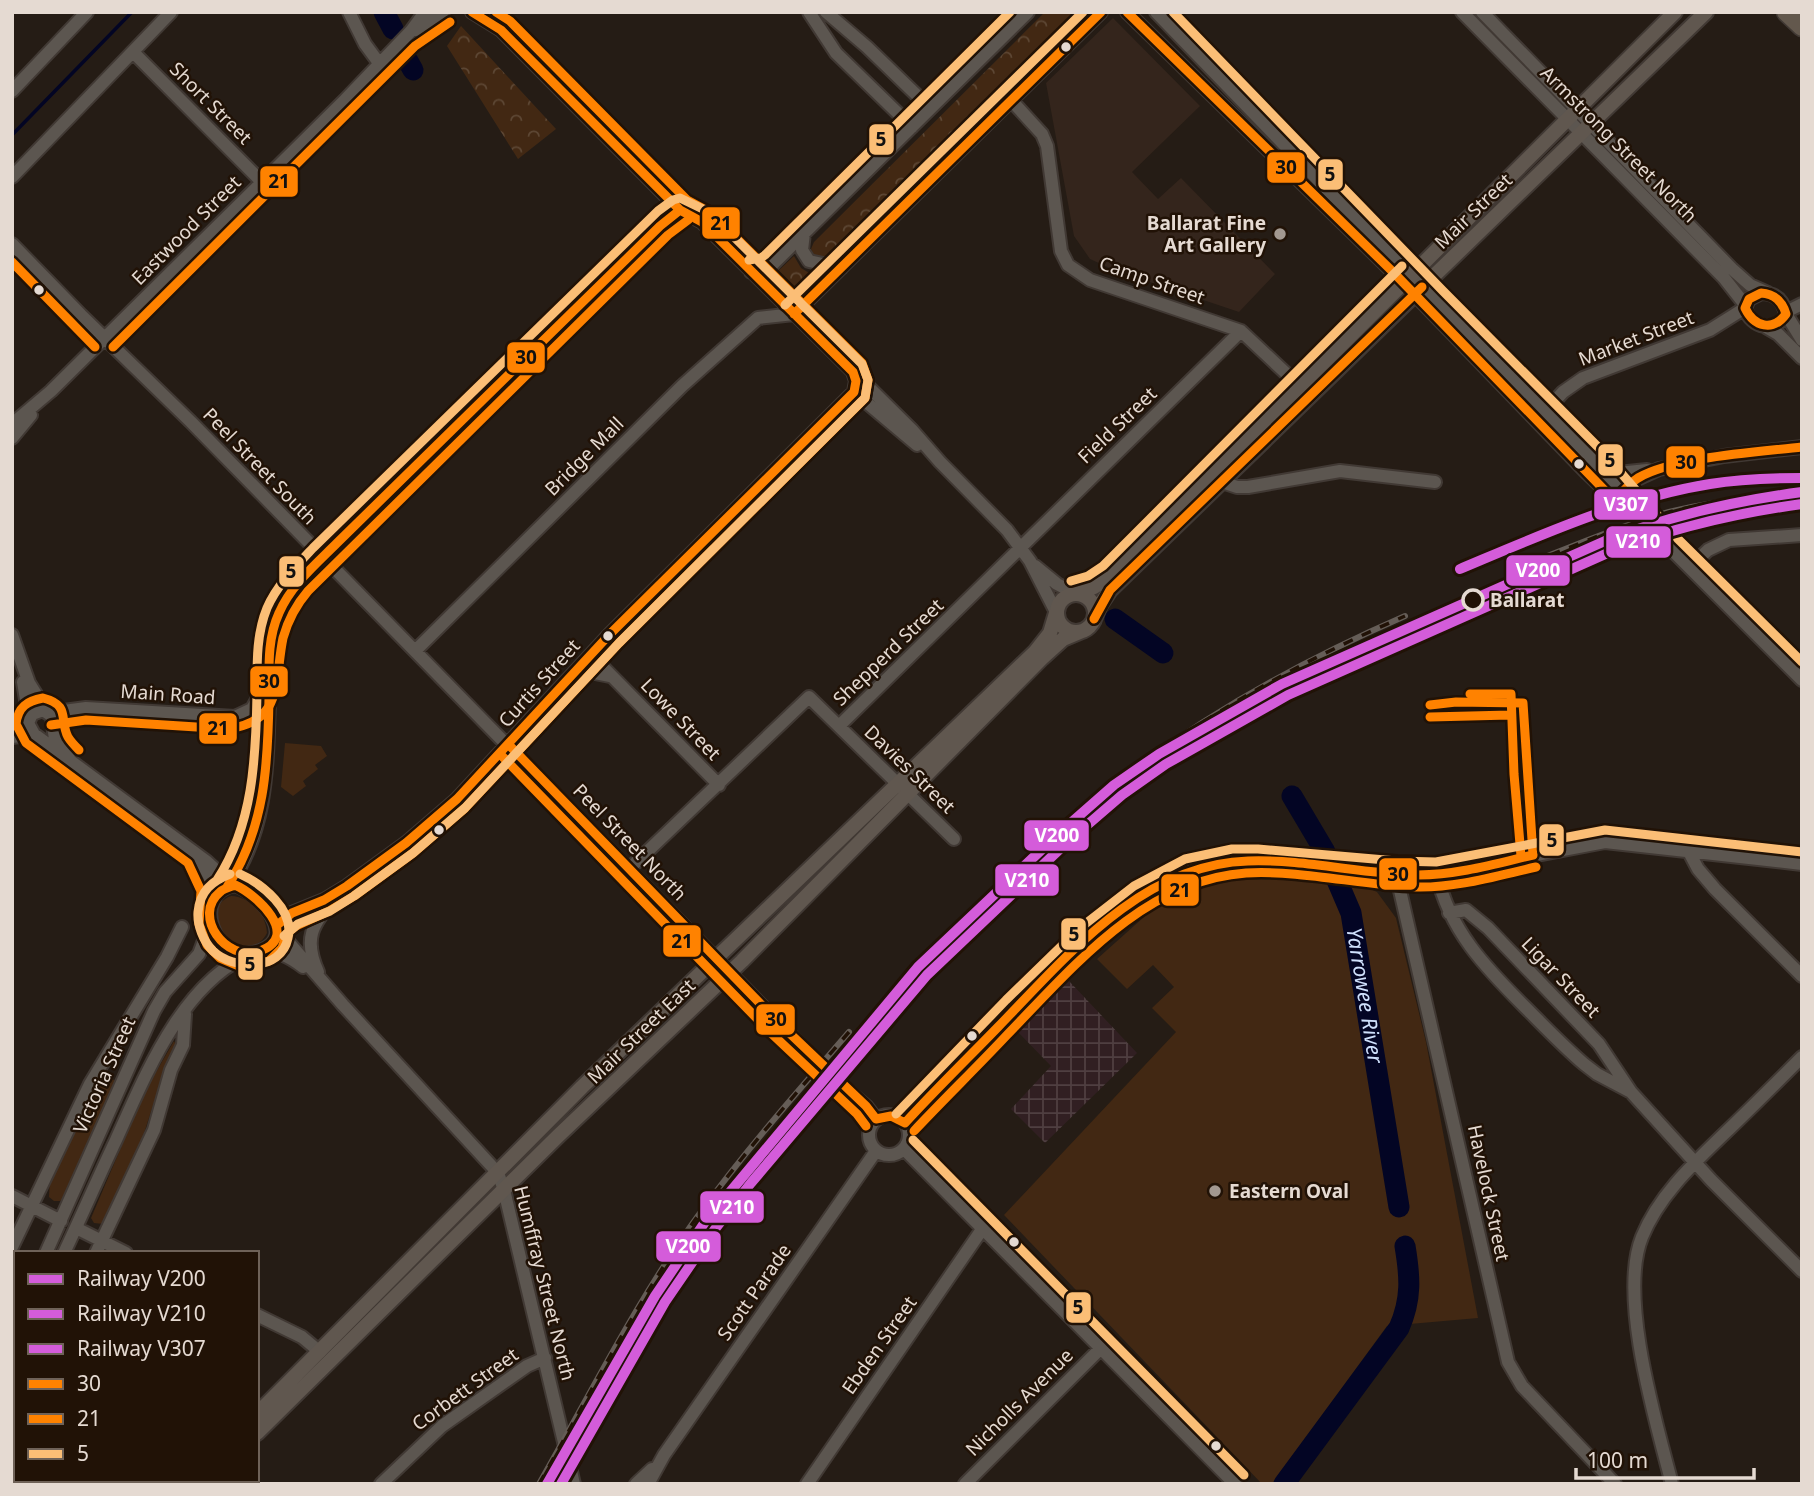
<svg xmlns="http://www.w3.org/2000/svg" width="1814" height="1496" viewBox="0 0 1814 1496" font-family="'Noto Sans',sans-serif">
	<defs>
		<pattern id="industrial-grid" width="8" height="8" patternUnits="userSpaceOnUse" patternTransform="scale(1.75)"><rect width="8" height="8" fill="#311f22"/><path d="M0 4h8M4 0v8" fill="none" stroke="#4f3f41"/></pattern>
		<pattern id="park-crowns" width="20" height="18" patternUnits="userSpaceOnUse" patternTransform="scale(1.75)"><rect width="20" height="18" fill="#422813"/><path d="M2 6a3 3 0 1 1 6 0M12 15a3 3 0 1 1 6 0" fill="none" stroke="#5d4734"/></pattern>
	</defs>
	<rect width="100%" height="100%" fill="#251c15"/>
	<path fill="url(#industrial-grid)" d="M1069,981l68,72 -92,90 -34,-34 40,-43 -33,-34z"/>
	<path fill="#34251c" d="M1113,18l87,88 -68,66 26,27 23,-21 94,96 -36,38 -125,-42 -24,-11 -16,-23 -28,-153z"/>
	<path fill="#422813" d="M285,743l36,3 6,10 -12,9 3,4 -15,12 3,5 -13,10 -12,-9z
		M1251,874l97,5 29,13 19,26 30,124 52,276 -91,8 -115,158h-10l-258,-269 172,-183 -24,-24 22,-21 -21,-22 -26,24 -30,-30 76,-68 31,-14z
		M231,896c20,1 35,18 36,37 -21,40 -76,-22 -36,-37z
		M174,1041l2,4 -12,26 -26,81 -35,72 -9,-1 -3,-5 54,-127z
		M103,1078l12,2 -51,118 -4,3h-6l-5,-4 1,-18 45,-92z"/>
	<path fill="url(#park-crowns)" d="M1045,12h38l-206,210 -10,1 1,4c-17,10 -33,38 -54,28l-3,-6 3,-7z
		M461,26l95,103 -38,30 -71,-113z
		M794,256l7,12 13,8c-14,13 -31,35 -41,4l2,-6z"/>
	<g fill="none" stroke-linecap="round" stroke-linejoin="round">
		<path stroke="#030524" stroke-width="3.5" d="M12,135l120,-123"/>
		<g stroke="#030524" stroke-width="21">
			<path d="M384,12l9,17"/>
			<path d="M408,61l5,9"/>
			<path d="M1115,619l48,34"/>
			<path id="s1" d="M1292,796l32,54 27,63 48,294"/>
			<path d="M1284,1484l115,-156c13,-29 11,-52 6,-82"/>
		</g>
		<path stroke="#423831" stroke-width="12" stroke-dasharray="12 6" stroke-linecap="butt" d="M811,1056l35,33"/>
		<g stroke="#413934" stroke-width="16">
			<path id="minor" d="M349,12l16,32 14,19
				M472,12l29,18 179,180 22,12 210,208 28,32 67,68 23,31 26,51
				M809,12l27,41 76,74
				M826,12l41,35 63,61
				M1127,12l266,260 192,199 64,61
				M1156,12l278,288 160,161 75,86 133,133
				M1462,12l262,266 22,28
				M1482,12l250,257 18,16 18,8
				M416,30l27,-18
				M133,52l129,130
				M12,91l75,-79
				M1011,100l31,34 5,12 14,105 7,14 22,15 151,51 66,62
				M12,177l159,-165
				M804,233l-2,17 7,11 32,7
				M12,244l69,71 110,107 620,634
				M751,272l15,-2 7,-6 255,-252
				M1761,293c14,0 22,7 25,21 -10,20 -35,14 -41,-6l4,-9z
				M1786,312l16,-8
				M794,314l307,-302
				M1786,314l16,26
				M1766,327l12,7 24,24
				M854,392l63,53
				M1542,415l21,-23 20,-14 127,-48 35,-22
				M12,424l39,-33 294,-291 66,-69 14,-19
				M12,438l19,-23
				M1604,467l14,6 29,-3
				M1222,482l15,5h11l92,-16 95,11
				M1617,497l20,-18 22,-10 65,-13 78,-9
				M1035,566l22,18 17,9
				M1690,567l18,-17 21,-10 73,-5
				M12,635l17,48 18,29
				M415,651l267,-265 76,-68 36,-4
				M591,655l128,130
				M571,676l19,-4 20,4
				M23,682l6,35
				M49,713l37,-5 149,9 17,-8 15,-27
				M839,726l402,-395
				M12,737l22,-3
				M69,758l-14,-18 -3,-24 -9,-6 -11,4 -4,9 6,11 172,127 26,24
				M1688,850l10,19 17,20 87,87
				M200,859l10,19 3,23
				M629,869l180,-172 145,142
				M1396,873l112,489 14,24 93,98
				M1437,874c12,56 49,94 88,133 20,20 38,39 59,57l13,10 34,18
				M235,885c23,7 65,52 25,66 -47,18 -71,-59 -25,-66z
				M227,887c41,-54 40,-124 42,-190 0,-29 -2,-56 10,-84 12,-28 37,-48 58,-70l323,-317 20,-16
				M1449,913l17,-3 22,18 111,116 32,48 80,88 91,91
				M276,926l16,-13 32,-13 23,-14 59,-43 51,-44 153,-165 244,-242 2,-11 -3,-9
				M276,928l67,77 155,168 6,17 70,294
				M259,952c17,-3 31,5 44,15
				M318,972c-15,-33 -6,-48 17,-74
				M846,1089l20,17 10,13
				M869 1135a20 20 0 1 1 40 0a20 20 0 1 1-40 0Z
				M905,1123l110,-114 74,-72 52,-41 48,-25 44,-10h25l138,12 41,1 168,-32 197,22
				M904,1149l331,335
				M12,1196l49,25
				M76,1228l50,25
				M12,1247l78,-163 77,-127 15,-30
				M46,1253l108,-242 11,-19 34,-38 12,-32
				M64,1253c18,-38 34,-75 52,-113 29,-64 67,-160 137,-187
				M96,1253l58,-123 17,-60 12,-25 2,-31
				M257,1315l45,22 18,15
				M12,1321l4,-7
				M12,1361l4,-7
				M12,1426l4,-7
				M381,1484l61,-58 85,-60 18,-8
				M636,1484l16,-15
				M648,1484l16,-29 212,-304
				M807,1484l176,-256
				M965,1484l136,-136
				M1672,1484c-16,-62 -54,-188 -30,-247 17,-42 52,-74 83,-104 26,-25 51,-50 77,-76"/>
		</g>
		<g stroke="#413934" stroke-width="18">
			<path id="major" d="M1075,593l19,-6 17,-12 564,-563
				M1057 613a19 19 0 1 1 38 0a19 19 0 1 1-38 0Z
				M1094,619l6,-14 10,-15 596,-578
				M257,1414l325,-327 453,-435 15,-19 6,-20
				M257,1433l301,-297 184,-175 300,-303 21,-19 19,-8
				M187,1484l3,-4
				M205,1484l4,-4"/>
		</g>
		<g stroke="#413934" stroke-width="21">
			<path id="highway" d="M1786,12l16,15"/>
		</g>
		<use href="#minor" stroke="#5c5650" stroke-width="12"/>
		<use href="#major" stroke="#60574f" stroke-width="14"/>
		<use href="#highway" stroke="#63584d" stroke-width="18"/>
		<g stroke="#655d57" stroke-width="6">
			<path id="rail" d="M1532,562c45,-17 90,-37 137,-50 35,-9 71,-13 107,-17
				M1138,767c83,-62 173,-110 267,-151
				M539,1484c52,-91 99,-186 161,-271 46,-63 98,-122 149,-181"/>
		</g>
		<use href="#rail" stroke="#211206" stroke-width="3.5" stroke-dasharray="10" stroke-linecap="butt"/>
		<g stroke="#211206" stroke-width="14">
			<path id="bus-1" d="M1127,12l266,260 221,228c8,-7 15,-16 24,-22 36,-21 121,-26 164,-31
				M1761,293c14,1 21,8 25,21 -13,18 -32,13 -41,-6l4,-9z
				M794,314l307,-302
				M1094,619l16,-29 312,-303
				M509,745l272,280 85,81 10,13 15,-3 14,7c30,-33 62,-64 93,-96 68,-70 144,-163 250,-166 57,-2 113,13 170,14 39,0 77,-11 115,-20l-10,-152 -67,-1 -26,3
				M235,885c21,9 67,51 25,66 -35,12 -68,-36 -40,-59 4,-4 10,-5 15,-7z
				M227,887c38,-59 41,-121 42,-190 0,-29 -2,-58 10,-84 12,-28 37,-49 58,-70l323,-317 20,-16
				M276,926l16,-13 32,-13 23,-14 59,-43 51,-44 153,-165 244,-242 2,-11 -3,-9 -151,-150 -22,-12 -179,-180 -29,-18"/>
		</g>
		<g stroke="#211206" stroke-width="14">
			<path id="bus-2" d="M12,262l83,85
				M113,347l302,-301 35,-24
				M1470,694h41l3,80 7,82
				M1430,717l80,-2
				M51,725l35,-5 142,9c56,-8 46,-47 55,-91 5,-18 13,-33 25,-47l360,-356 20,-15
				M79,750c-4,-4 -8,-8 -11,-13 -9,-17 3,-32 -25,-39 -16,3 -25,9 -27,26l10,19 162,120 13,28 -2,33 8,21 13,13 19,8 30,-5 13,-13 5,-15 9,-7 33,-15 25,-15 59,-43 52,-45 154,-165 246,-245 3,-18 -6,-17 -151,-150 -24,-13 -177,-179 -14,-9
				M500,754l272,280 85,80 9,12
				M914,1131c30,-32 62,-63 92,-95 67,-69 138,-156 240,-163 57,-3 113,12 170,14 40,1 80,-11 120,-20"/>
		</g>
		<g stroke="#211206" stroke-width="14">
			<path id="bus-3" d="M1173,12l270,279 160,161 75,87 124,123
				M749,260l12,-2 4,-3 245,-243
				M785,305l298,-293
				M1071,581l17,-5 15,-10 299,-300
				M230,874c-18,7 -30,17 -32,38 -1,13 5,29 15,39 20,19 68,21 75,-13 7,-28 -26,-54 -48,-64
				M217,880c36,-55 39,-122 40,-187 0,-29 -1,-58 10,-85 10,-23 29,-42 46,-60l345,-337 15,-11 7,-2 29,14 153,152 6,16 -3,18 -246,245 -154,165 -52,45 -59,43 -24,15 -32,13 -14,12
				M896,1114l110,-114 74,-72 54,-42 51,-27 47,-10h26l139,12 39,1 169,-32 197,22
				M913,1140l331,335"/>
		</g>
		<use href="#bus-1" stroke="#ff8200" stroke-width="9"/>
		<use href="#bus-2" stroke="#ff8200" stroke-width="9"/>
		<use href="#bus-3" stroke="#fbbe76" stroke-width="9"/>
		<g stroke="#211206" stroke-width="16">
			<path id="rail-1" d="M547,1484l108,-188 50,-74 213,-255 138,-131 58,-51 45,-31 123,-70 323,-143c63,-25 129,-40 197,-49"/>
		</g>
		<g stroke="#211206" stroke-width="16">
			<path id="rail-2" d="M561,1484l104,-182 50,-73 36,-46 176,-208 137,-130 58,-50 44,-31 122,-69 322,-143c62,-24 126,-39 192,-48"/>
		</g>
		<g stroke="#211206" stroke-width="16">
			<path id="rail-3" d="M1460,569c81,-34 163,-71 250,-85 30,-5 61,-6 92,-6"/>
		</g>
		<use href="#rail-1" stroke="#d45cda" stroke-width="10"/>
		<use href="#rail-2" stroke="#d45cda" stroke-width="10"/>
		<use href="#rail-3" stroke="#d45cda" stroke-width="10"/>
	</g>
	<g fill="#e5dad2" stroke="#211206" stroke-width="2.5">
		<circle cx="1066" cy="47" r="6"/>
		<circle cx="39" cy="290" r="6"/>
		<circle cx="1579" cy="464" r="6"/>
		<circle cx="608" cy="636" r="6"/>
		<circle cx="439" cy="830" r="6"/>
		<circle cx="972" cy="1036" r="6"/>
		<circle cx="1014" cy="1242" r="6"/>
		<circle cx="1216" cy="1446" r="6"/>
	</g>
	<g fill="#a29890" stroke="#211206" stroke-width="2.5">
		<circle cx="1280" cy="234" r="7"/>
		<circle cx="1215" cy="1191" r="7"/>
	</g>
	<circle fill="#211206" stroke="#e5dad2" stroke-width="3.5" cx="1473" cy="600" r="10"/>
	<g text-anchor="middle" stroke-width="5" stroke-linejoin="round" paint-order="stroke">
		<g font-size="19" fill="#e5dad2" stroke="#211206">
			<text transform="translate(211 103) rotate(45)" y="7">Short Street</text>
			<text transform="translate(1619 144) rotate(45)" y="7">Armstrong Street North</text>
			<text transform="translate(1473 211) rotate(-44)" y="7">Mair Street</text>
			<text transform="translate(186 230) rotate(-45)" y="7">Eastwood Street</text>
			<text transform="translate(1152 280) rotate(19)" y="7">Camp Street</text>
			<text transform="translate(1636 338) rotate(-21)" y="7">Market Street</text>
			<text transform="translate(1117 425) rotate(-44)" y="7">Field Street</text>
			<text transform="translate(584 456) rotate(-45)" y="7">Bridge Mall</text>
			<text transform="translate(260 466) rotate(46)" y="7">Peel Street South</text>
			<text transform="translate(888 652) rotate(-44)" y="7">Shepperd Street</text>
			<text transform="translate(539 683) rotate(-48)" y="7">Curtis Street</text>
			<text transform="translate(168 694) rotate(4)" y="7">Main Road</text>
			<text transform="translate(681 719) rotate(46)" y="7">Lowe Street</text>
			<text transform="translate(910 769) rotate(44)" y="7">Davies Street</text>
			<text transform="translate(630 842) rotate(46)" y="7">Peel Street North</text>
			<text transform="translate(1561 977) rotate(46)" y="7">Ligar Street</text>
			<text transform="translate(641 1031) rotate(-44)" y="7">Mair Street East</text>
			<text transform="translate(104 1075) rotate(-66)" y="7">Victoria Street</text>
			<text transform="translate(1489 1193) rotate(78)" y="7">Havelock Street</text>
			<text transform="translate(545 1283) rotate(76)" y="7">Humffray Street North</text>
			<text transform="translate(754 1292) rotate(-55)" y="7">Scott Parade</text>
			<text transform="translate(879 1345) rotate(-55)" y="7">Ebden Street</text>
			<text transform="translate(465 1389) rotate(-36)" y="7">Corbett Street</text>
			<text transform="translate(1019 1402) rotate(-45)" y="7">Nicholls Avenue</text>
		</g>
		<g font-size="19" font-weight="bold" fill="#e5dad2" stroke="#211206" text-anchor="end">
			<text x="1266" y="230">Ballarat Fine<tspan x="1266" dy="22">Art Gallery</tspan></text>
			<text x="1229" y="1198" text-anchor="start">Eastern Oval</text>
		</g>
		<g font-size="19" font-weight="bold" fill="#e5dad2" stroke="#211206" text-anchor="start">
			<text x="1490" y="607">Ballarat</text>
		</g>
		<g font-size="21" font-style="italic" fill="#cfe0fc" stroke="#211206">
			<text dy="7" stroke="none"><textPath href="#s1" startOffset="215">Yarrowee River</textPath></text>
		</g>
	</g>
	<g stroke="#211206" stroke-width="2.5">
		<rect x="868" y="123" width="27" height="33" rx="7" fill="#fbbe76"/>
		<rect x="1266" y="151" width="40" height="33" rx="7" fill="#ff8200"/>
		<rect x="1317" y="158" width="27" height="33" rx="7" fill="#fbbe76"/>
		<rect x="259" y="165" width="40" height="33" rx="7" fill="#ff8200"/>
		<rect x="701" y="206" width="40" height="34" rx="7" fill="#ff8200"/>
		<rect x="506" y="341" width="40" height="33" rx="7" fill="#ff8200"/>
		<rect x="1597" y="443" width="27" height="34" rx="7" fill="#fbbe76"/>
		<rect x="1665" y="445" width="41" height="34" rx="7" fill="#ff8200"/>
		<rect x="1593" y="488" width="66" height="33" rx="7" fill="#d45cda"/>
		<rect x="1605" y="525" width="67" height="34" rx="7" fill="#d45cda"/>
		<rect x="1505" y="554" width="66" height="33" rx="7" fill="#d45cda"/>
		<rect x="278" y="555" width="27" height="33" rx="7" fill="#fbbe76"/>
		<rect x="249" y="665" width="40" height="33" rx="7" fill="#ff8200"/>
		<rect x="198" y="712" width="40" height="33" rx="7" fill="#ff8200"/>
		<rect x="1023" y="819" width="67" height="33" rx="7" fill="#d45cda"/>
		<rect x="1538" y="823" width="27" height="34" rx="7" fill="#fbbe76"/>
		<rect x="1378" y="857" width="40" height="34" rx="7" fill="#ff8200"/>
		<rect x="994" y="863" width="66" height="34" rx="7" fill="#d45cda"/>
		<rect x="1160" y="873" width="40" height="34" rx="7" fill="#ff8200"/>
		<rect x="1060" y="917" width="27" height="34" rx="7" fill="#fbbe76"/>
		<rect x="662" y="924" width="40" height="34" rx="7" fill="#ff8200"/>
		<rect x="237" y="947" width="27" height="34" rx="7" fill="#fbbe76"/>
		<rect x="755" y="1003" width="41" height="33" rx="7" fill="#ff8200"/>
		<rect x="699" y="1190" width="66" height="34" rx="7" fill="#d45cda"/>
		<rect x="655" y="1230" width="67" height="33" rx="7" fill="#d45cda"/>
		<rect x="1065" y="1291" width="27" height="33" rx="7" fill="#fbbe76"/>
	</g>
	<g font-size="19" text-anchor="middle" font-weight="bold" fill="#fff">
		<text x="1626" y="511">V307</text>
		<text x="1638" y="548">V210</text>
		<text x="1538" y="577">V200</text>
		<text x="1057" y="842">V200</text>
		<text x="1027" y="887">V210</text>
		<text x="732" y="1214">V210</text>
		<text x="688" y="1253">V200</text>
	</g>
	<g font-size="19" text-anchor="middle" font-weight="bold" fill="#111">
		<text x="881" y="146">5</text>
		<text x="1286" y="174">30</text>
		<text x="1330" y="181">5</text>
		<text x="279" y="188">21</text>
		<text x="721" y="230">21</text>
		<text x="526" y="364">30</text>
		<text x="1610" y="467">5</text>
		<text x="1686" y="469">30</text>
		<text x="291" y="578">5</text>
		<text x="269" y="688">30</text>
		<text x="218" y="735">21</text>
		<text x="1552" y="847">5</text>
		<text x="1398" y="881">30</text>
		<text x="1180" y="897">21</text>
		<text x="1074" y="941">5</text>
		<text x="682" y="948">21</text>
		<text x="250" y="971">5</text>
		<text x="776" y="1026">30</text>
		<text x="1078" y="1314">5</text>
	</g>
	<rect width="1814" height="1496" fill="none" stroke="#e5dad2" stroke-width="28"/>
	<rect x="14" y="1251" width="245" height="231" fill="#211206" stroke="#6f6258" stroke-width="2"/>
	<rect x="28" y="1274" width="35" height="10" fill="#d45cda" stroke="#6f6258" stroke-width="2"/>
	<text x="77" y="1286" font-size="21" fill="#e5dad2">Railway V200</text>
	<rect x="28" y="1309" width="35" height="10" fill="#d45cda" stroke="#6f6258" stroke-width="2"/>
	<text x="77" y="1321" font-size="21" fill="#e5dad2">Railway V210</text>
	<rect x="28" y="1344" width="35" height="10" fill="#d45cda" stroke="#6f6258" stroke-width="2"/>
	<text x="77" y="1356" font-size="21" fill="#e5dad2">Railway V307</text>
	<rect x="28" y="1379" width="35" height="10" fill="#ff8200" stroke="#6f6258" stroke-width="2"/>
	<text x="77" y="1391" font-size="21" fill="#e5dad2">30</text>
	<rect x="28" y="1414" width="35" height="10" fill="#ff8200" stroke="#6f6258" stroke-width="2"/>
	<text x="77" y="1426" font-size="21" fill="#e5dad2">21</text>
	<rect x="28" y="1449" width="35" height="10" fill="#fbbe76" stroke="#6f6258" stroke-width="2"/>
	<text x="77" y="1461" font-size="21" fill="#e5dad2">5</text>
	<path d="M1576 1468v10h178v-10" fill="none" stroke="#e5dad2" stroke-width="3.5"/>
	<text x="1587" y="1468" font-size="21" fill="#e5dad2" stroke="#211206" stroke-width="5" paint-order="stroke">100 m</text>
</svg>
